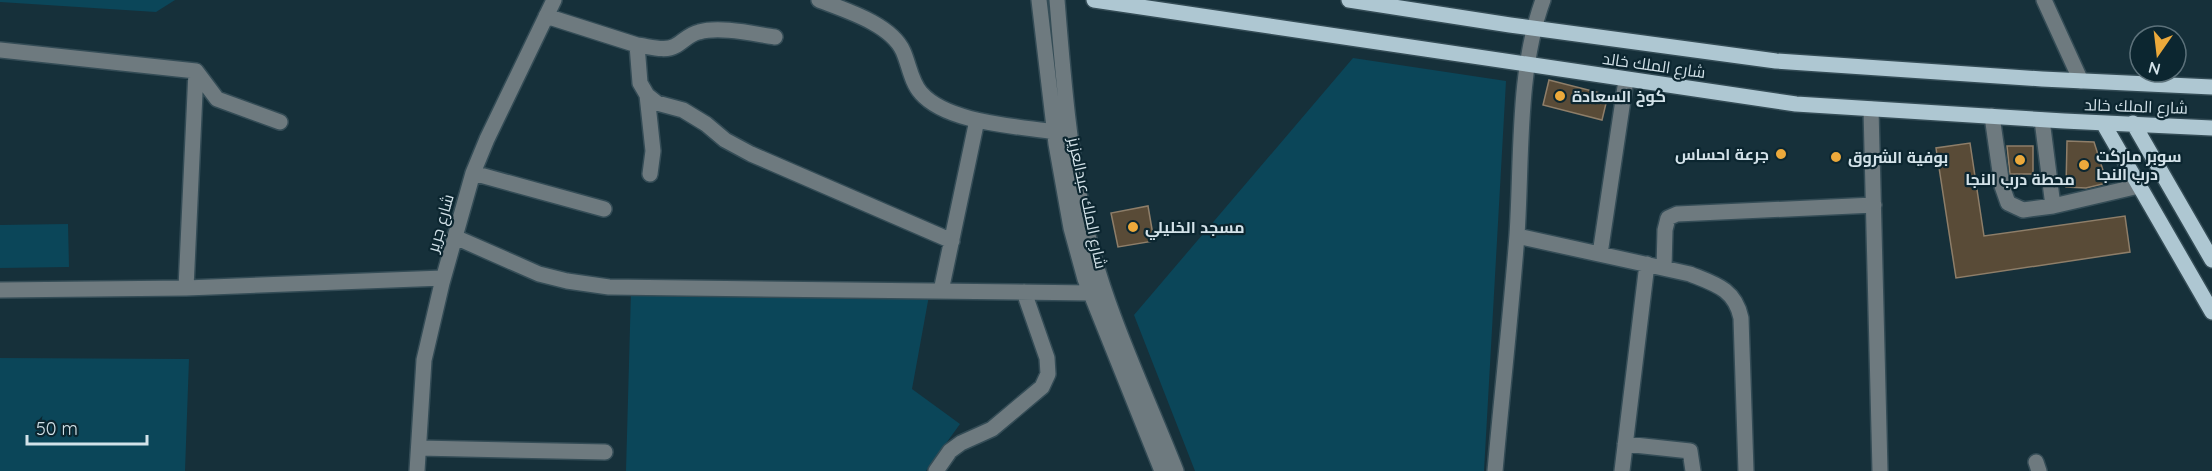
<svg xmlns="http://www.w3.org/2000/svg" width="2212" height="471" viewBox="0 0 2212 471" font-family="Quicksand,Cairo,sans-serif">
	<rect width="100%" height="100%" fill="#16303a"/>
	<path fill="#0b4659" d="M0,0h175l-19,12 -156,-10z
		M1353,58l153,23 -22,390h-289l-61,-156z
		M68,224l1,43 -69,1v-43z
		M930,290l-18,99 48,35 -34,47h-300l5,-180z
		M0,358l189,1 -4,112h-185z"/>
	<path fill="#594b37" stroke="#8e7e69" stroke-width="1.5" d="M1549,80l59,15 -6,25 -59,-15z
		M2067,141l27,1 13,41 -21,5 -20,-1z
		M1970,143l14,93 141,-20 5,36 -174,26 -20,-130z
		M2007,146h26v28h-23z
		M1148,206l6,35 -36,6 -7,-34z"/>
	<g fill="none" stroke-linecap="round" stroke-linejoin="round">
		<g stroke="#344c56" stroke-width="18">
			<path id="minor" d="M819,0c26,10 72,24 84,51 6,13 8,31 18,42 26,30 96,33 134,39
				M1039,0l17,144 15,84 14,51 77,192
				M1057,0c6,75 12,153 29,227 19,83 59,165 90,244
				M2044,0l37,81
				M546,16l91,29 3,38 7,12 10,8 26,7 23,14 19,16 26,14 201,87
				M637,45c11,1 28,7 38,1 8,-4 14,-12 24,-14 21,-6 55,2 76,5
				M0,50l196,21 -10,217
				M196,71l21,28 63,23
				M647,95l6,56 -3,23
				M1871,109l9,362
				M1992,116l10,70 6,17 15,7 30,-4 86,-20
				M2042,120l11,86
				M473,173l131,36
				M1517,236l173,38c25,10 45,15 51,44l5,153
				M455,237l84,37 28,7 42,6 482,6
				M1600,254l26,-174
				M1664,268l1,-38 3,-12 9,-4 197,-9
				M0,290l186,-2 257,-10
				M941,291l36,-171
				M1625,444l65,7 3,20
				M419,448l186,4
				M2036,462l3,9
				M417,471l7,-111 18,-77 31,-110 14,-34 67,-139
				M936,471l14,-20 11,-8 31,-14 50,-42 6,-13 -1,-16 -23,-66
				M1495,471c7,-79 16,-157 22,-236 5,-76 0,-164 26,-235
				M1622,471l25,-207"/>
		</g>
		<g stroke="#344c56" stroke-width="18">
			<path id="major" d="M1094,0l702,104 268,17 148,7
				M1349,0l161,25 266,36 266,18 170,8
				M2103,123l109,189
				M2133,123l79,137"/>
		</g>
		<use href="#minor" stroke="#6e7a7f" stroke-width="15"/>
		<use href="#major" stroke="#aec7d2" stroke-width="15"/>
	</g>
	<g fill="#eca93b" stroke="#0c2630" stroke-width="2">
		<circle cx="1560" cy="96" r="6"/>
		<circle cx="1781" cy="154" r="6"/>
		<circle cx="1836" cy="157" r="6"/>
		<circle cx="2020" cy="160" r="6"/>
		<circle cx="2084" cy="165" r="6"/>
		<circle cx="1133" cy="227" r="6"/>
	</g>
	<g text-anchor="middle" stroke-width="4.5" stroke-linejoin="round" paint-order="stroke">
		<g font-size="16" fill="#d3e2e9" stroke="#0c2630">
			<text transform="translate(1654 65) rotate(8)" y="6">شارع الملك خالد</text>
			<text transform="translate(2136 106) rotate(2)" y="6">شارع الملك خالد</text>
			<text transform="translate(1088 203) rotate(78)" y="6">شارع الملك عبدالعزيز</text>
			<text transform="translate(440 223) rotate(-74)" y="6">شارع جرير</text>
		</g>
		<g font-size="16" font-weight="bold" fill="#d3e2e9" stroke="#0c2630" text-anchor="start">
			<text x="1572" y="102">كوخ السعادة</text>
			<text x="1769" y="160" text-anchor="end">جرعة احساس</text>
			<text x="2096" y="162">سوبر ماركت<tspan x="2096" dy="18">درب النجا</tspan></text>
			<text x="1848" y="163">بوفية الشروق</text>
			<text x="2020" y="185" text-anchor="middle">محطة درب النجا</text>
			<text x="1145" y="233">مسجد الخليلي</text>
		</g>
	</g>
	<g transform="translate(2158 54) rotate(194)"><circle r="28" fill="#0c2630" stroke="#5c717a" stroke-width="1.5"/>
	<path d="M0-4.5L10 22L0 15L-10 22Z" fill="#eca93b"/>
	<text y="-9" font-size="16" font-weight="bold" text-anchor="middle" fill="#d3e2e9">N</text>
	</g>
	<path d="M27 435v9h120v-9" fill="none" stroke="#d3e2e9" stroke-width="3"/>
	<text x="36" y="435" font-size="18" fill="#d3e2e9" stroke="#0c2630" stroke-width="4.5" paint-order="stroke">50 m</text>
</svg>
